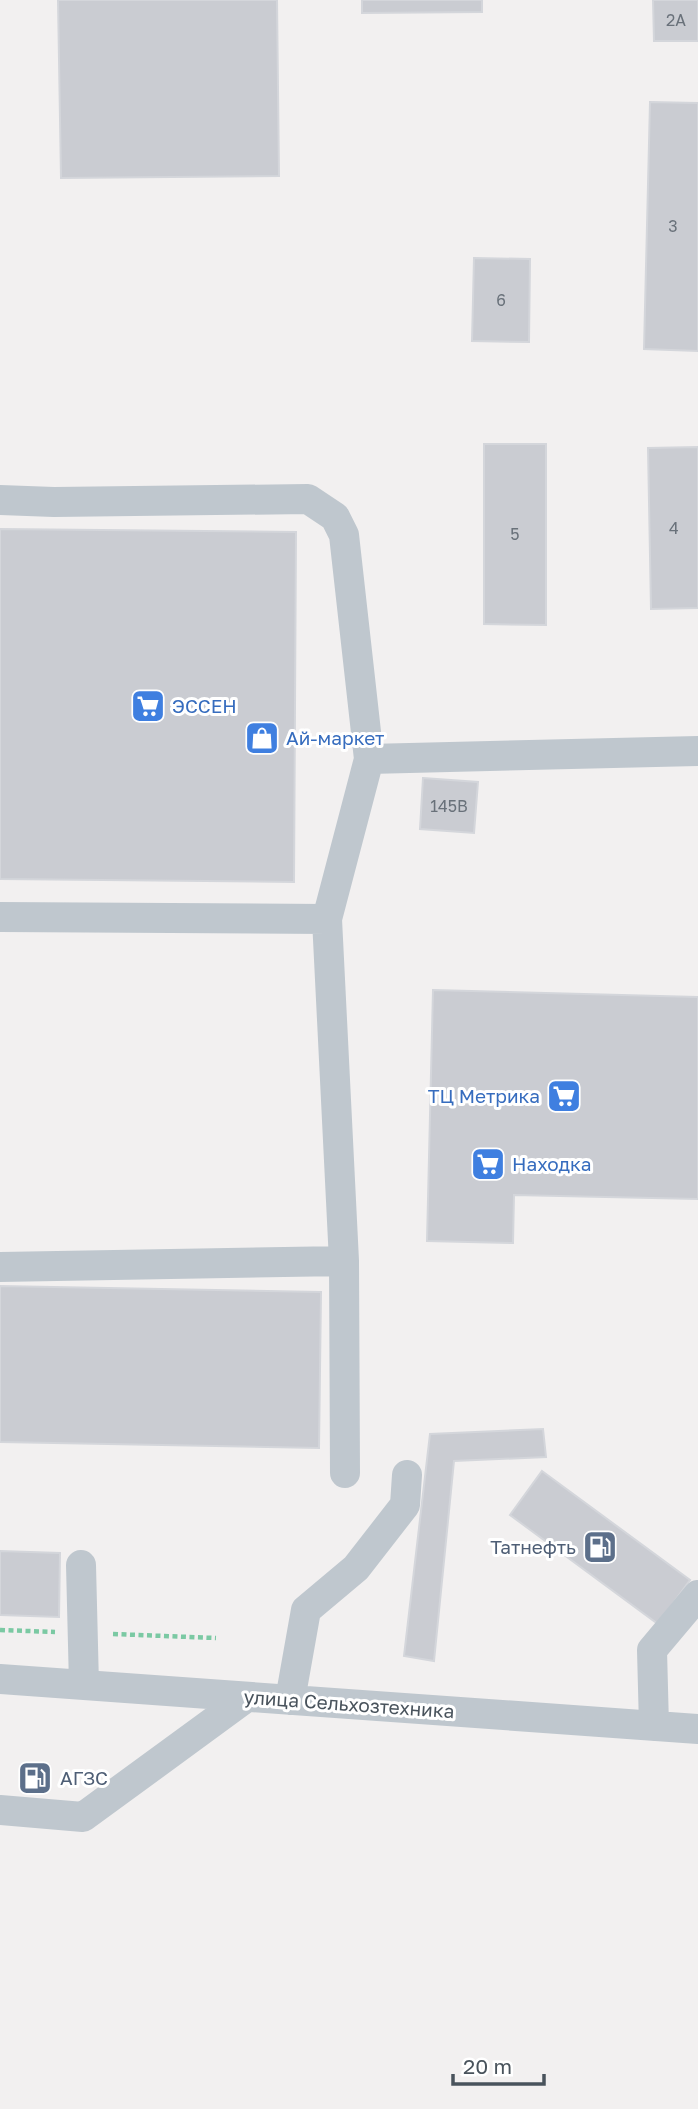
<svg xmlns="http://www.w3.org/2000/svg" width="698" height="2109" viewBox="0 0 698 2109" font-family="'Golos Text',sans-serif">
	<rect width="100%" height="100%" fill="#f2f0f0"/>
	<path fill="#caccd2" stroke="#d4d6db" stroke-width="2" d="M58,0h219l2,176 -218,2z
		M362,0h120v12l-120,1z
		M653,0h45v41h-44z
		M650,102l48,1v248l-54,-2z
		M474,258l56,1 -1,83 -57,-1z
		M484,444h62v181l-62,-1z
		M698,447v161l-47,1 -3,-161z
		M0,529l296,3 -2,350 -294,-3z
		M423,778l55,4 -4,51 -54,-4z
		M433,990l265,7v202l-184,-4 -1,48 -86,-2z
		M0,1286l321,6 -2,156 -319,-6z
		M543,1429l3,28 -92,4 -20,200 -30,-5 26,-222z
		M542,1471l148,109 -32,44 -148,-109z
		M0,1551l60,2 -1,64 -59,-2z"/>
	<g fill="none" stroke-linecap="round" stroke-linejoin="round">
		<path stroke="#7bc9a3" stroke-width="4.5" stroke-dasharray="5 3.5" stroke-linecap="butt" d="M0,1630l55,2
			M113,1634l103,4"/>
		<path stroke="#bfc7ce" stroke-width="30" d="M0,500l54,2 254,-3 27,18 9,18 25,224
			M0,917l327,2
			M0,1267l344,-6
			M345,1473l-1,-212 -17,-342 42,-160 329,-8
			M81,1565l3,120
			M0,1679l698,50
			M290,1700l16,-90 50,-42 49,-63 2,-30
			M654,1726l-2,-76 46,-55
			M0,1810l83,7 164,-120"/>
	</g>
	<defs>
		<g id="supermarket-square" transform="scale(1.75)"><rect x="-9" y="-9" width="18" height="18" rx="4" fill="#3f7fe0" stroke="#fff"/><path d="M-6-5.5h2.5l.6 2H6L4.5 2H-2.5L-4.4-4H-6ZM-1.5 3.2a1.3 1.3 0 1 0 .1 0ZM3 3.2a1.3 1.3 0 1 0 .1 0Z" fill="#fff"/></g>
		<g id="shop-square" transform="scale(1.75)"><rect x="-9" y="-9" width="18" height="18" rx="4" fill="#3f7fe0" stroke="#fff"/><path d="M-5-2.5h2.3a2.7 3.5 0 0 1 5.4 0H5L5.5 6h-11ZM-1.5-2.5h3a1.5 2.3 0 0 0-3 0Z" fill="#fff"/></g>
		<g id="fuel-square" transform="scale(1.75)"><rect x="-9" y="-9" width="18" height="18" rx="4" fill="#5c6f8a" stroke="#fff"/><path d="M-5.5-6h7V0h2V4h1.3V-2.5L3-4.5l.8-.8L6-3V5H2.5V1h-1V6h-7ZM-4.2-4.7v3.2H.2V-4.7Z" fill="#fff"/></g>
	</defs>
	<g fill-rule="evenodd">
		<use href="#supermarket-square" x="148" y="706"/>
		<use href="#shop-square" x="262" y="738"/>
		<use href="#supermarket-square" x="564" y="1096"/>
		<use href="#supermarket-square" x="488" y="1164"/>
		<use href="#fuel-square" x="600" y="1547"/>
		<use href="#fuel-square" x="35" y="1778"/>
	</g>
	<g text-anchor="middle" stroke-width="6" stroke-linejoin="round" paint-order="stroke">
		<g font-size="16" fill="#69717a">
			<text x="676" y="26">2А</text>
			<text x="673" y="232">3</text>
			<text x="501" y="306">6</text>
			<text x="674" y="534">4</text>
			<text x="515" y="540">5</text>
			<text x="449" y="812">145В</text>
		</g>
		<g font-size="19" fill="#366cbe" stroke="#fff" text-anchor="start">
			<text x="172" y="713">ЭССЕН</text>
			<text x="286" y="745">Ай-маркет</text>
			<text x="540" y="1103" text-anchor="end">ТЦ Метрика</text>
			<text x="512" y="1171">Находка</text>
		</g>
		<g font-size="19" fill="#4e5e75" stroke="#fff" text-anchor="end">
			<text x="576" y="1554">Татнефть</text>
			<text x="60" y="1785" text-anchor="start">АГЗС</text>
		</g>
		<g font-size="19" fill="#49535c" stroke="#fff">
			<text transform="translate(349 1704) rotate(4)" y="7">улица Сельхозтехника</text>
		</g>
	</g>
	<path d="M453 2074v10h91v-10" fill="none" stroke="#49535c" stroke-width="3.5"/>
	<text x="463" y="2074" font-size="21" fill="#49535c" stroke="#ffffff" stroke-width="5" paint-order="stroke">20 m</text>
</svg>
